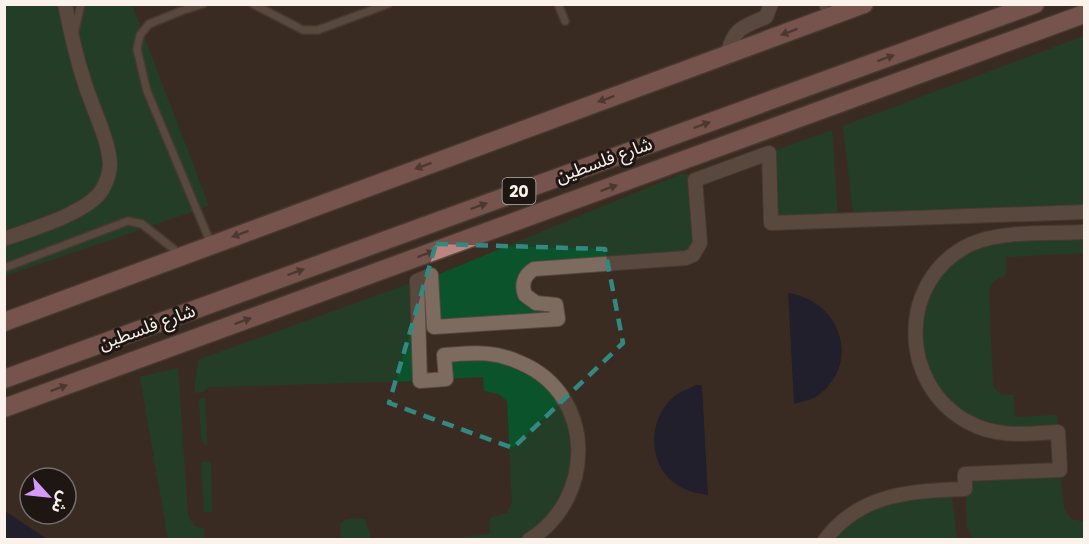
<svg xmlns="http://www.w3.org/2000/svg" width="1089" height="544" viewBox="0 0 1089 544" font-family="Poppins,'Noto Sans Arabic',sans-serif">
	<rect width="100%" height="100%" fill="#3b2c22"/>
	<path fill="#0a532b" d="M4,5h128l77,201 -204,70z
		M1084,36v176l-230,8 -11,-94z
		M832,130l6,90 -67,3 -2,-70z
		M681,174l11,1 3,5 -2,75 -159,14 -11,15 24,21 11,14 -124,8 3,-52z
		M1084,232v21l-78,4 1,17 -14,8 -4,9 4,94c4,10 10,10 20,10l2,22 42,-2 1,17h-64l-57,-34 -23,-64 25,-65 58,-33z
		M417,281l3,100 -211,6 -6,5 -8,1c-1,-13 3,-20 3,-33z
		M487,352l45,16 39,47 4,65 -46,59 -89,1 50,-6v-16l17,-5 5,-10 -5,-102 -9,-7 -14,-3 -1,-14 -37,2 -2,-24z
		M178,368l10,148 7,11 9,1 1,11h-37l-28,-162z
		M205,397l2,49 -4,-4 -2,-5 -2,-37z
		M201,462h10l1,50h-8z
		M1060,470l4,38 7,11 13,3v17h-111l-6,-13 -2,-52z
		M951,489l6,50 -132,1 29,-29z
		M347,519h18l6,20h-30l-1,-15z"/>
	<path fill="#001136" d="M788,293c51,7 74,67 32,101 -6,6 -17,7 -26,10z
		M696,385h6l6,110c-13,-2 -24,-4 -35,-13 -28,-22 -24,-70 6,-89 5,-3 12,-5 17,-8z
		M5,511l42,28h-42z"/>
	<g fill="none" stroke-linecap="round" stroke-linejoin="round">
		<g stroke="#564941" stroke-width="10">
			<path id="lane" d="M203,4l-22,7 -32,13 -9,11 -3,14 10,42 64,153
				M253,4l50,26h15l70,-26
				M558,4l7,17
				M823,4l4,13
				M74,34l7,-30
				M4,268l124,-47 14,3 38,30"/>
		</g>
		<g stroke="#564941" stroke-width="16">
			<path id="street" d="M727,55c7,-27 15,-28 39,-38l5,-13
				M4,239c25,-9 84,-26 98,-49 4,-6 8,-18 8,-26 -1,-25 -19,-59 -26,-83 -8,-25 -14,-51 -19,-77
				M529,540c67,-41 67,-145 -8,-177 -28,-13 -47,-10 -77,-8l2,24 -26,2 -3,-100 14,-6 3,52 124,-8 -2,-14 -20,-2 -11,-8c-4,-10 -1,-20 9,-26l152,-11 7,-3 7,-12 -5,-63 74,-27 2,70 313,-11
				M825,540c35,-47 86,-49 140,-51v-15l95,-4 -2,-38c-31,2 -61,6 -90,-10 -70,-38 -71,-143 3,-178 32,-14 79,-10 113,-12"/>
		</g>
		<g stroke="#564941" stroke-width="21">
			<path id="primary" d="M4,322l860,-318
				M4,379l1031,-375
				M4,408l1080,-394"/>
		</g>
		<use href="#lane" stroke="#7d6b60" stroke-width="7"/>
		<use href="#street" stroke="#7d6b60" stroke-width="14"/>
		<use href="#primary" stroke="#be8480" stroke-width="18"/>
	</g>
	<defs><path id="oneway-solid" d="M-6-.8H1V-3.2L6.5 0L1 3.2V.8H-6Z" transform="scale(1.5)"/></defs>
	<g fill="#654844">
		<use href="#oneway-solid" transform="translate(789 32) rotate(160)"/>
		<use href="#oneway-solid" transform="translate(886 58) rotate(-20)"/>
		<use href="#oneway-solid" transform="translate(606 99) rotate(160)"/>
		<use href="#oneway-solid" transform="translate(702 125) rotate(-20)"/>
		<use href="#oneway-solid" transform="translate(423 166) rotate(160)"/>
		<use href="#oneway-solid" transform="translate(609 188) rotate(-20)"/>
		<use href="#oneway-solid" transform="translate(479 206) rotate(-20)"/>
		<use href="#oneway-solid" transform="translate(240 234) rotate(160)"/>
		<use href="#oneway-solid" transform="translate(426 254) rotate(-20)"/>
		<use href="#oneway-solid" transform="translate(296 272) rotate(-20)"/>
		<use href="#oneway-solid" transform="translate(243 321) rotate(-20)"/>
		<use href="#oneway-solid" transform="translate(59 388) rotate(-20)"/>
	</g>
	<path d="M0 0H1089V544H0ZM436,244l169,5 18,94 -110,105 -124,-45z" fill="#3b2c22" fill-opacity=".55" fill-rule="evenodd"/>
	<path fill="none" stroke="#338981" stroke-width="4.5" stroke-dasharray="12 8" stroke-linejoin="round" d="M436,244l169,5 18,94 -110,105 -124,-45z"/>
	<g text-anchor="middle" stroke-width="6" stroke-linejoin="round" paint-order="stroke">
		<rect fill="#1d1612" stroke="#b9b0ab" stroke-width="1.5" x="502.5" y="178" width="33" height="26" rx="4.5"/>
		<g font-size="16" font-weight="bold" fill="#fcf2ec">
			<text x="519" y="197">20</text>
		</g>
		<g font-size="18" fill="#fcf2ec" stroke="#1d1612">
			<text transform="translate(604 160) rotate(-20)" y="6">شارع فلسطين</text>
			<text transform="translate(147 327) rotate(-20)" y="6">شارع فلسطين</text>
		</g>
	</g>
	<rect width="1089" height="544" fill="none" stroke="#fcf2ec" stroke-width="12"/>
	<g transform="translate(48 496) rotate(117)"><circle r="28" fill="#1d1612" stroke="#766e69" stroke-width="1.5"/>
	<path d="M0-4.5L10 22L0 15L-10 22Z" fill="#d69bfa"/>
	<text y="-9" font-size="16" font-weight="bold" text-anchor="middle" fill="#fcf2ec">ش</text>
	</g>
</svg>
